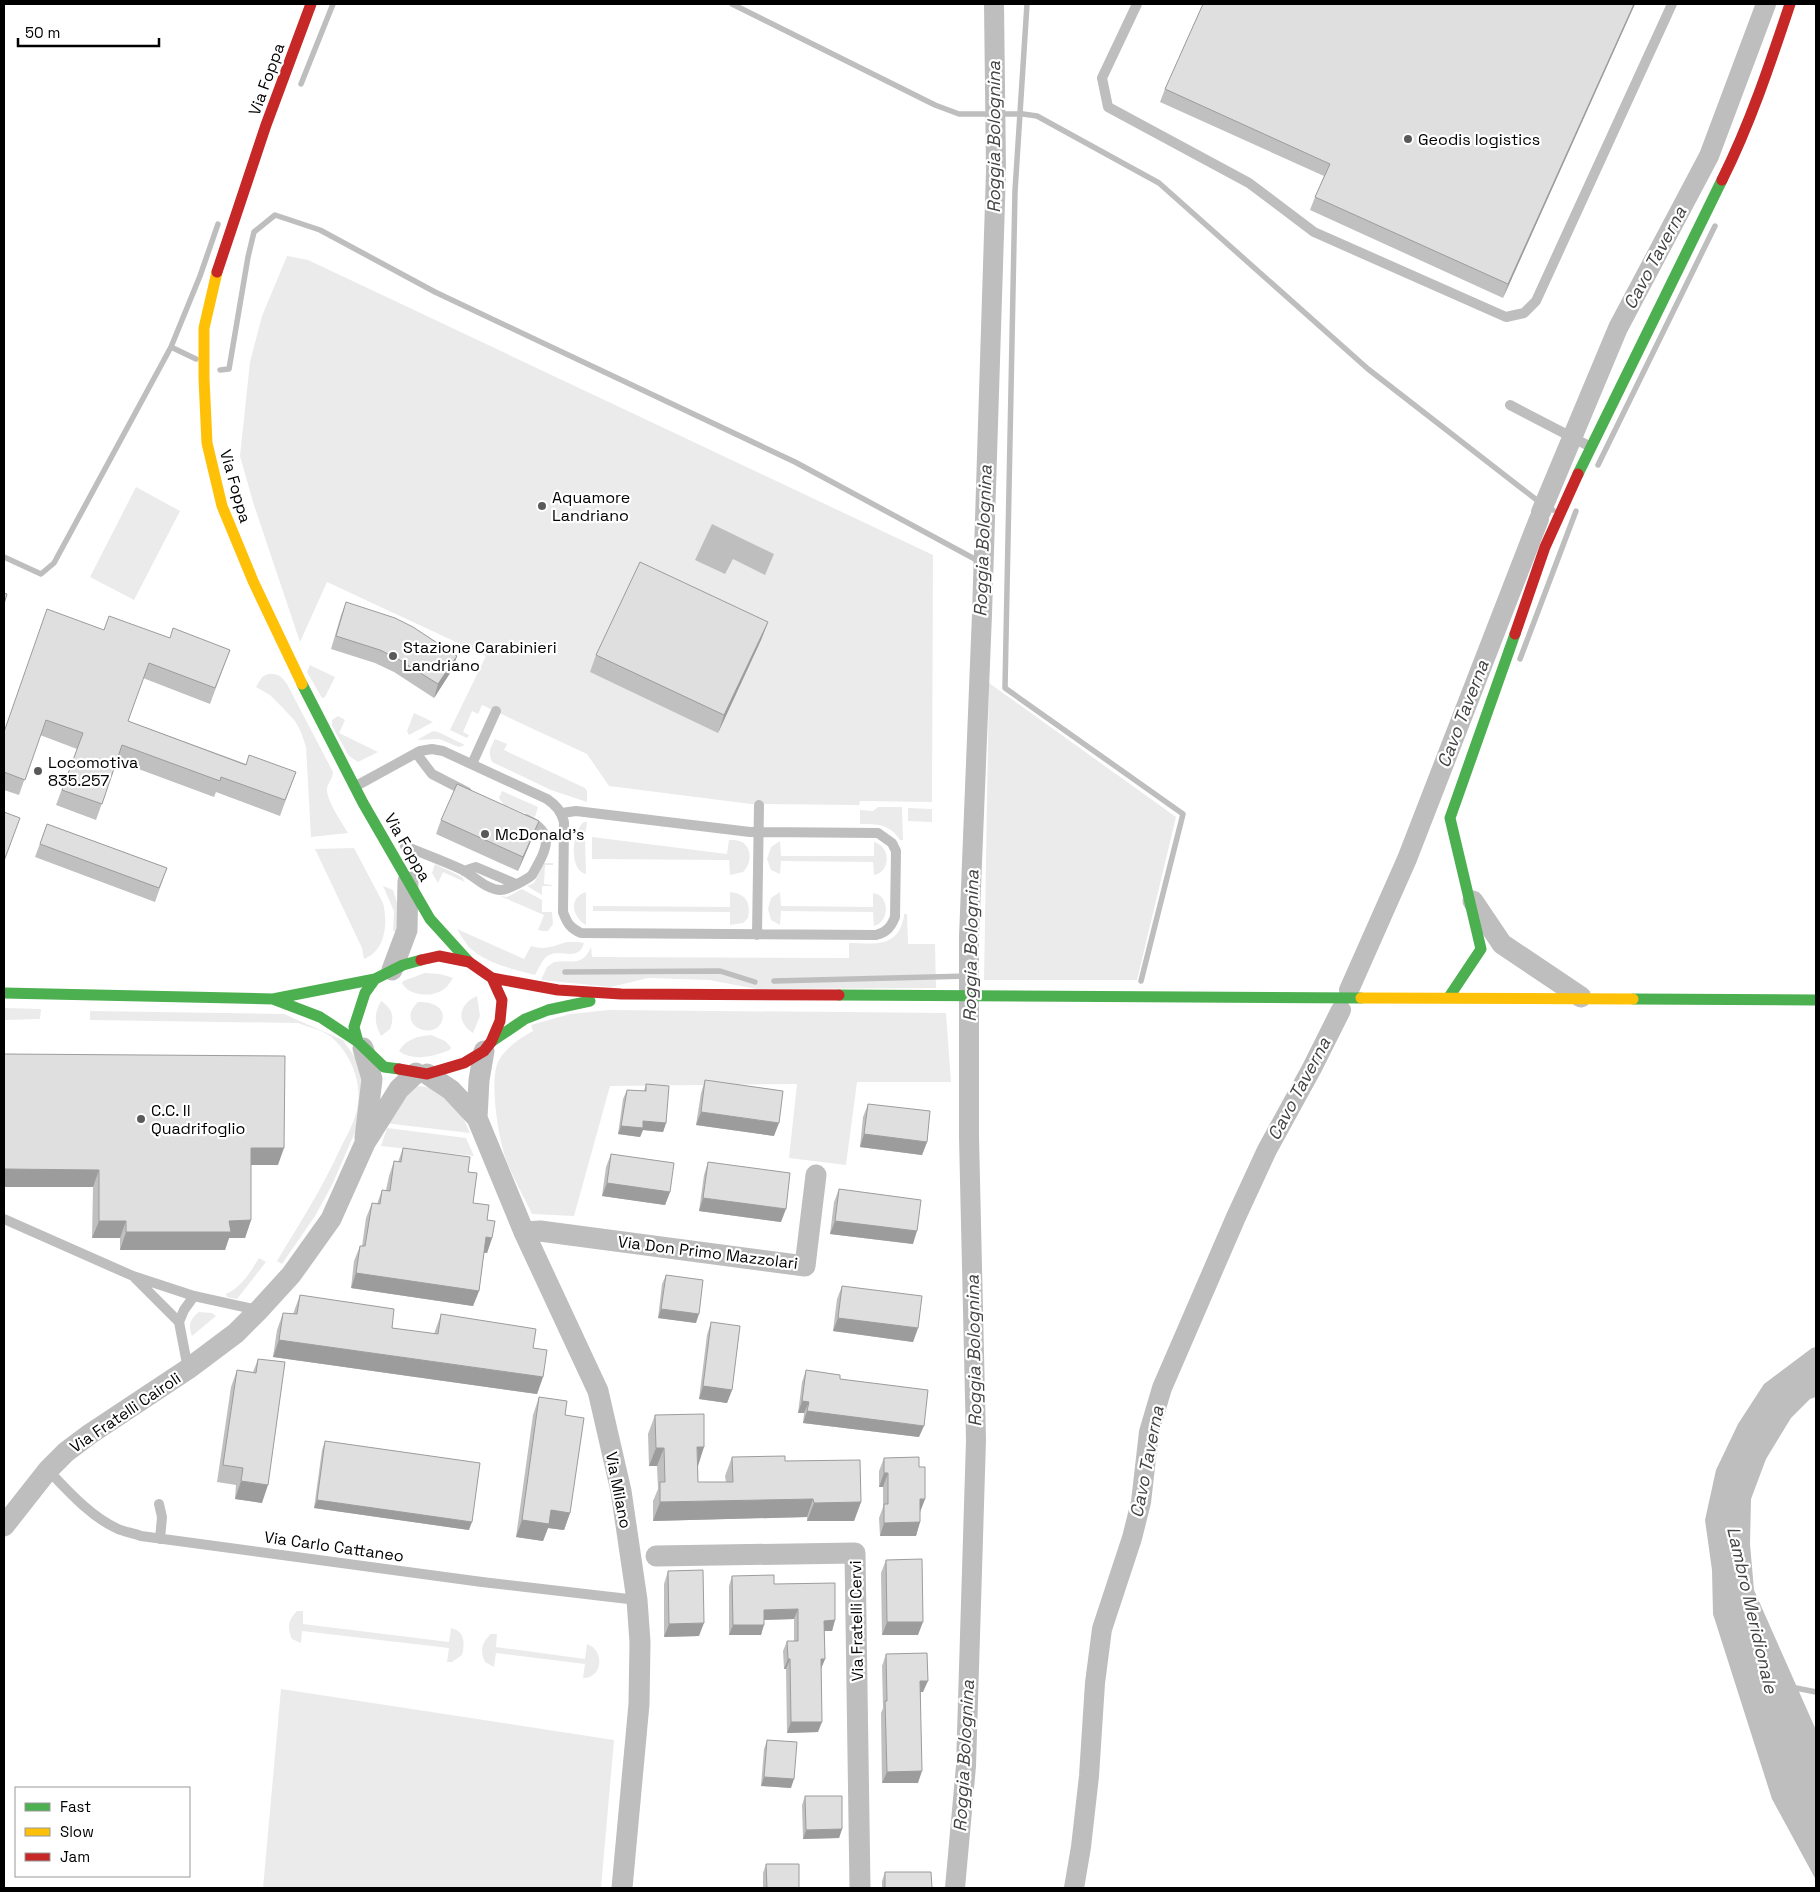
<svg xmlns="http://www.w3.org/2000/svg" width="1820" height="1892" viewBox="0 0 1820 1892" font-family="'Space Grotesk',sans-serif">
	<rect width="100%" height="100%" fill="#fff"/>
	<path fill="#ebebeb" d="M287,256l21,4 625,295 -1,247 -72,-1 -1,4 -108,-1 -142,-18 -22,-32 -105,-49 -4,9 -6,-3 -9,21 6,3 -2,3 -17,-8 36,-74 -159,-74 -27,60 -47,-140 -13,-46 10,-94 12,-46z
		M136,487l44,24 -46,89 -44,-23z
		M310,665l25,12 -10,20 -3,1 -15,-26z
		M268,674c10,-1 14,3 19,10l46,88c0,7 -6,11 -6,18 0,11 15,33 21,43l-37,4 -5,-90 -5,-15 -6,-11 -13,-14 -12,-12 -14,-8 6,-10z
		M989,683l187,134 -39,163h-153z
		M414,713l19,9 -24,13 -2,-4z
		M338,716l7,4 -6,13 39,19 -20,10 -9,-6 -17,-30v-6z
		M433,731l5,1 27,13 -6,2 -20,-8 -22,1z
		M495,739l12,5 -3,6 81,38 2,3v11l-36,-12 -59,-28c-4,-10 -2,-14 3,-23z
		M502,791l36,16 -3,10 -31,-12 -5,-7z
		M878,807h24l1,33h-3c-10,-16 -23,-16 -40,-16v-14l13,1z
		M908,808l24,1v13l-24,-1z
		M584,822h3l-2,15 1,37c-18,-4 -14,-43 -2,-52z
		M592,837l135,17 2,-14c4,0 9,0 13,2 11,7 9,23 1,30l-13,3 -1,-15 -137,-1z
		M780,841l1,15h93v-14c17,4 17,30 0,33l-1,-13 -92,-1 -1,13 -9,-4 -4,-11 4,-12z
		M354,848l29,55c5,19 3,48 -19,56l-2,-11 -47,-99z
		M544,863h9v2h-8l-1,19 8,1v1h-10v9l-15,-9 7,-3z
		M435,864l27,13 3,5 -22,-10 -5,11 -6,-10z
		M383,886l10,4 6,19 -2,23 -4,-1 1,-20z
		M522,889l20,11v12h10l1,12 -5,7h-5l-5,-1 6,-15 -44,-19 7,1z
		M586,892v33c-14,-8 -18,-27 0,-33z
		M730,892c16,2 21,10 18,26l-5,5 -13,2v-13l-137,-1v-5l137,1z
		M780,892l1,14 92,1v-14c17,2 17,29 1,33l-1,-14 -92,-1 -1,14 -9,-5 -3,-11 3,-11z
		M904,914h3l1,30h27l1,44 -179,1 -48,-9 -61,-2 -37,9 -70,-7 6,-13 7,-5c17,-3 28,6 37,-15l1,10 257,1v-15c19,0 41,5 51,-14 2,-5 4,-10 4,-15z
		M457,929l67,30 7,-13c13,4 20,1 32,-3 7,-2 14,-1 21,0 -5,19 -22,6 -35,12 -7,4 -10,13 -14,20 -22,-6 -48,-11 -65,-27 -5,-5 -9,-13 -13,-19z
		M425,973l15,1 13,4c-3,5 -8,12 -14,14 -12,5 -31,3 -37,-9l1,-2z
		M477,996l3,20 -7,17c-18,-12 -14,-29 4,-37z
		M381,1001c11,7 14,15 9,28l-9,7c-7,-14 -7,-22 0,-35z
		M418,1002c11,-1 29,4 24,19 -8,21 -48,4 -24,-19z
		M4,1008l37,1 -1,10 -36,1z
		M609,1010l337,3 5,69h-94l-11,83 -57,-7 8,-74 -187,2 -36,130 -42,-2c-8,-17 -18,-34 -25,-52 -8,-19 -19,-84 -8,-102 8,-13 21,-22 34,-29l-2,-6 39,-11z
		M90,1011l194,3 59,26 22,32 -5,49 -28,64 -17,31 -33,48 -5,-3c23,-38 46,-74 64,-114 7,-14 15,-27 17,-43 3,-24 -8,-52 -28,-68 -8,-6 -22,-9 -32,-13l-208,-3z
		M431,1035l14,6 6,6 -1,3c-15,6 -37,12 -51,1 7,-12 19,-15 32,-16z
		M419,1086l15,2 26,23 10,22 -86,-10 27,-35z
		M387,1128l79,10 8,18 -93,-10z
		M259,1258l7,4 -29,37 -10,-2 -1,-3c16,-7 24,-22 33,-36z
		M199,1312l13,1 4,3 -24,20c-4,-11 -2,-17 7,-24z
		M297,1611h6v13l146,18 2,-14c14,3 14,15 11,27l-10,7h-5l2,-14 -147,-17 -1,12 -9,-4c-5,-11 -4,-19 5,-28z
		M491,1634h6l-1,13 89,12 2,-15c18,6 16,34 -4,34l2,-14 -89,-11 -2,14 -9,-5c-5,-11 -4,-19 6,-28z
		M281,1689l333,51 -13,148h-338z"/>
	<path fill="#bebebe" d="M712,524l62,30 -9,21 -32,-16 -8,15 -30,-14z
		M1816,1347v50l-6,2 -19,19 -25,41 -15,40 -1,45 4,46 62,140v150l-44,-81 -59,-185 -1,-44 -7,-50 11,-50 22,-46 26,-40 48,-36z"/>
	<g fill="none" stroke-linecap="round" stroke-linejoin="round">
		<path stroke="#bebebe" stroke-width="5.5" d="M732,4l203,101 24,9h64l14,2 122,67 209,186 170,132 15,9
			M1027,4l-12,187 -10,497 178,126 -42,167
			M301,84l32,-80
			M171,347l25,12
			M220,370l9,-1 19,-112 6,-25 21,-17 45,15 115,62 360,170 189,102
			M1598,465l117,-239
			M4,557l37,17 13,-11 117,-216 29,-71 18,-52
			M1520,659l56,-148
			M565,972l155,-1 35,11
			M774,981l195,-5
			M1791,1687l25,5"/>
		<path stroke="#bebebe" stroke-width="20" d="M1541,512l77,-184 91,-172 57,-152
			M1349,990l58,-131 132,-340
			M955,1888l11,-122 10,-326 -7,-303v-200l13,-323 14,-443 -2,-167
			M1074,1888l7,-41 8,-71 6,-93 7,-54 30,-91 9,-36 8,-70 13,-44 74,-171 31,-67 45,-82 29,-58"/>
		<path stroke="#bebebe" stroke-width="10" d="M1137,4l-35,74 6,29 141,76 65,49 192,85 18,-4 12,-12 136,-297
			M1510,405l79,41
			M416,753l16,21 35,18
			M472,764l24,-53
			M356,786l64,-35 12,-2 11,2 104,48c9,6 14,12 17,23l-1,90c4,11 7,16 18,21l295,2c11,-3 15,-8 19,-18l1,-66 -4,-8 -14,-10 -128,-1 -174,-21 -14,2
			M405,846c19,8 39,15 58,24 11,6 24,20 38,20 6,0 27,-11 31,-15 14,-25 25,-42 -6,-56
			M464,871l12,-4 40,17
			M757,935l2,-130
			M4,1219l129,57 61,20
			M135,1278l44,44
			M188,1369l-9,-47 5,-12 10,-14 64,14
			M48,1470c20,21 43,47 70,59 7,3 15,4 23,7l341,46 155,18
			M159,1504l3,13 -2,22"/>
		<path stroke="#bebebe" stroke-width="21" d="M1473,901l29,43 79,53
			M392,970l15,-40 1,-49
			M363,1048l9,31 -7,59
			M427,1074l24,16 26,28 47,114 74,159 23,100 16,109 3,42 -1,62 -17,184
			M477,1118l2,-38 5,-29
			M524,1232l16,-1 265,35 11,-91
			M4,1526l44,-56 18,-18 24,-18 98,-65 48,-36 23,-23 32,-35 40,-56 34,-76 34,-54 17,-16
			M656,1556l199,-3 5,335"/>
		<path stroke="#4caf50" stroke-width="11" d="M1578,474l144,-294
			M302,684l61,119 67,116 39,43
			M375,979l-10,14 -11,34 4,15 26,25 15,2
			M4,993l269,6 102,-20 28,-14 18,-5
			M839,995l522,3
			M1449,997l32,-48 -31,-131 65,-184
			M273,999l47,18 38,25
			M1633,999l183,1
			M491,1042l34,-23 23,-9 42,-9"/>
		<path stroke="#ffc107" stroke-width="11" d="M217,272l-13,56v51l3,64 15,63 31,75 49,103
			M1361,998l272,1"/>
		<path stroke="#c62828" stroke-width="11" d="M1722,180c28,-56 48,-116 68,-176
			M217,272l49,-147 45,-121
			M1515,634l30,-87 33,-73
			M492,978l66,12 63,4 218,1
			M399,1069l28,5 37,-11 20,-12 7,-9 9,-21 2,-21 -10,-22 -23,-16 -30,-6 -18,4"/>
	</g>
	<path fill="#c0c0c0" d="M1203,4h432l-132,294 -193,-88 5,-13 9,-21 -164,-74 5,-13z
		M346,602l111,54 -5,14 -18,28 -40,-26 -19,-9 -44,-14 10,-34z
		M768,622l-7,18 -43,93 -128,-61 6,-17z
		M170,638l60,12 -20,54 -67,-26 -15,43 118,43 50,8 -16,44 -64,-24 -2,5 -97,-36 -21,59 -40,-15 21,-56 -37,-14 -21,60 -15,-5v-59z
		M441,820l93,14 -16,37 -82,-37z
		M47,824l120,44 -12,34 -120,-45z
		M4,1054l274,111h-27v55l-6,18h-16l-4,12h-105v-12h-28l1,-51h-89z
		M705,1080l69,56 -78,-11 5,-32z
		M646,1084l20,39 -3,9 -20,-2 -3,7 -22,-3 5,-35 4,-9 17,1z
		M868,1104l59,38 -5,13 -62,-8 3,-30z
		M403,1148l65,24 5,31 14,17 5,18 -5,15h-3l-5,38 -6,15 -122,-18 3,-27 6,-15h2l4,-28 6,-15 5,1 5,-14h4l3,-14 5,-15 4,1z
		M611,1154l59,38 -5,13 -63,-9 4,-29z
		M708,1162l73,60 -82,-11 5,-36z
		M839,1189l74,55 -83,-10 4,-32z
		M666,1275l30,48 -38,-5 4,-34z
		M842,1286l76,42 -5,14 -80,-11 4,-32z
		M300,1295l92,33 42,6 7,-20 92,34 10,29 -6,17 -264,-37 4,-27 6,-17 10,1z
		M711,1322l21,68 -5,13 -28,-4 8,-64z
		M258,1359l4,144 -27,-4 1,-14 -19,-3 14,-95 6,-17 16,2z
		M806,1370l34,9 79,58 -116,-14 1,-10h-6l4,-31z
		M539,1397l26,18 5,98 -6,17 -16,-2 -5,13 -27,-4 17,-122z
		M655,1415l43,50v17h28l-1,-6 7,-19 53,4 76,41 -7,19h-47v-4l-154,4v-20l5,-12 -1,-23h-8l-1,-32z
		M325,1441l144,89 -155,-22 8,-58z
		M884,1458l35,9 6,32 -5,13v10l-4,14h-36l-1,-18 4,-11v-20h-4v-16z
		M886,1560l32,75h-36l-1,-62z
		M668,1571l31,65 -35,1v-53z
		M732,1576l42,8 61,36 -3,11h-8l1,28 -4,9 -3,64 -31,1 -1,-64h-2l-1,-18 4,-10h7v-22l-30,1 -3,15h-32v-49z
		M886,1654l37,38h-2l-3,91h-36l-1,-70 2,-5 -1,-42z
		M767,1740l24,48 -30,-2 3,-37z
		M805,1796l37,33 -3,9 -36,1 -1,-34z
		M766,1864l33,24h-36v-15z
		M885,1872l47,16h-50v-7z"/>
	<path fill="#9c9c9c" d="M1634,4h1l-132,294 5,-14z
		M768,622l-7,18 -43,93 6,-18z
		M457,656l-5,14 -18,28 4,-14z
		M539,821l-5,13 -16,37 5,-14z
		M701,1112l78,11 -5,13 -78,-11z
		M643,1121l23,2 -3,9 -20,-2 -3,7 -22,-3 3,-8z
		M864,1134l63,8 -5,13 -62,-8z
		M251,1148h33l-6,17h-33z
		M4,1169l95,1 -6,17h-89z
		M607,1183l63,9 -5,13 -63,-9z
		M703,1198l83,11 -5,13 -82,-11z
		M251,1220l-6,18h-16l-4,12h-105l6,-18 103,-11z
		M99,1221h27l-6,17h-28z
		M835,1221l82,10 -4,13 -83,-10z
		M486,1237l6,1 -5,15 -6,-1z
		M356,1273l123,18 -6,15 -122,-18z
		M661,1309l38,5 -3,9 -38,-5z
		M838,1318l80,10 -5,14 -80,-11z
		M279,1340l264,37 -6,17 -264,-37z
		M703,1386l29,4 -5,13 -28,-4z
		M802,1401l7,1 -5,11h-6z
		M807,1411l117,15 -5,11 -116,-14z
		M697,1447h7l-6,19z
		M656,1448h8l-7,18h-8z
		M884,1473h4l-5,14h-4z
		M241,1481l27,4 -6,18 -27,-4z
		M813,1499l-6,18 -154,4 7,-19z
		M920,1499h5l-5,13h-5z
		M317,1500l155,22 -3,8 -155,-22z
		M861,1502l-7,19h-47l7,-18z
		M551,1510l19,3 -6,17 -16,-2 -5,13 -27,-4 6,-17z
		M920,1522l-4,14h-36l4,-13z
		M798,1609l-4,10 -34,1 4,-10z
		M835,1620l-3,11h-12l4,-10z
		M887,1622h36l-5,13h-36z
		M704,1623l-5,13 -35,1 5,-13z
		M733,1625h31l-3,10h-32z
		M788,1659h2l-4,10h-2z
		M821,1659h4l-4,10z
		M920,1681h8l-5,11h-7z
		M791,1722h31l-4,10 -31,1z
		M922,1771l-4,12h-36l5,-11z
		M764,1777l30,2 -3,9 -30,-2z
		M842,1829l-3,9 -36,1 3,-9z"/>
	<path fill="#dfdfdf" stroke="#9c9c9c" d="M1203,4h431l-126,280 -193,-87 15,-33 -165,-75z
		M640,562l128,60 -44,93 -128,-60z
		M4,593l3,1 -3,10z
		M346,602l49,16 18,9 44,29 -19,28 -40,-25 -18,-9 -44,-14z
		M47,609l57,21 5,-14 61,22 3,-10 57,22 -15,38 -66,-25 -21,58 118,44 3,-10 47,17 -11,28 -64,-23 -1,4 -98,-36 -20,59 -40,-14 21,-57 -37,-13 -21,60 -21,-8v-40z
		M457,784l82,37 -16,36 -82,-37z
		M4,812l16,6 -16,43z
		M47,824l120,44 -8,20 -119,-44z
		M4,1054l281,2 -1,92h-33v72l-22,1 2,11h-105v-11h-27v-51l-95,-1z
		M705,1080l78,11 -4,32 -78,-11z
		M646,1084l23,2 -3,37 -23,-2v7l-22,-2 6,-36 19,1z
		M868,1104l62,7 -3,31 -63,-8z
		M403,1148l67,9 -2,15 9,1 -4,30 16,2 -2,15 8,1 -3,17 -6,-1 -7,54 -123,-18 4,-27h5l7,-43 8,1 2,-14 8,1 4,-30 7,1z
		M611,1154l63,9 -4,29 -63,-9z
		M708,1162l82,11 -4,36 -83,-11z
		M839,1189l82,11 -4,31 -82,-10z
		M666,1275l37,5 -4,34 -38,-5z
		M842,1286l80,10 -4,32 -80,-10z
		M300,1295l94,14 -2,19 46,6 3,-20 95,15 -3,19 14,2 -4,27 -264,-37 4,-27 14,1z
		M711,1322l29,4 -8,64 -29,-4z
		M258,1359l27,3 -17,123 -27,-4 2,-13 -20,-3 14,-95 19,3z
		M806,1370l34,5v4l88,11 -4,36 -117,-15 2,-9 -7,-1z
		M539,1397l28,4 -2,14 19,3 -14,95 -19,-3 -2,14 -27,-4z
		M704,1414v33h-7l1,35h35l-1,-25 53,-1v5l75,-1 1,42 -47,1 -1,-4 -153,3v-20h5l-1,-34h-8l-1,-33z
		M325,1441l155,22 -8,59 -155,-22z
		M919,1457v10h6v32h-5v23l-36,1v-19h4v-31h-4v-15z
		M922,1559l1,63h-36l-1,-62z
		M703,1570l1,53 -35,1 -1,-53z
		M774,1575v9l61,-1v37l-11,1 1,38h-4l1,63h-31l-1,-63h-2l-1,-18h11v-32l-34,1v15h-31l-1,-49z
		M927,1653l1,28h-8l2,90 -35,1 -2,-71h2l-1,-47z
		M767,1740l30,2 -3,37 -30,-2z
		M805,1796h37v33l-36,1z
		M766,1864h33v24h-32z
		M885,1872h46l1,16h-47z"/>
	<g fill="#595959" stroke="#fff" stroke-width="2">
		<circle cx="1408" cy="139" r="5"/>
		<circle cx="542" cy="506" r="5"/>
		<circle cx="393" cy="656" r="5"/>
		<circle cx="38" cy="771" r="5"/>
		<circle cx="485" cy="834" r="5"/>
		<circle cx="141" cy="1119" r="5"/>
	</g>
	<g text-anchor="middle" stroke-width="4.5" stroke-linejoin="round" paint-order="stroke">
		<g font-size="16" fill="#000" stroke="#fff">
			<text transform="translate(266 79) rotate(-70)" y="6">Via Foppa</text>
			<text transform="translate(236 486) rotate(74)" y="6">Via Foppa</text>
			<text transform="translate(408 847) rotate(60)" y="6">Via Foppa</text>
			<text transform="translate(708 1252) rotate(7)" y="6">Via Don Primo Mazzolari</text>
			<text transform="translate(125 1412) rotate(-34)" y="6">Via Fratelli Cairoli</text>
			<text transform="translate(619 1490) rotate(79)" y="6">Via Milano</text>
			<text transform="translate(334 1546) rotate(8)" y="6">Via Carlo Cattaneo</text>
			<text transform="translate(856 1621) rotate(-91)" y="6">Via Fratelli Cervi</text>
		</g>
		<g font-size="16" fill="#000" stroke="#fff" text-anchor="start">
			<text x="1418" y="145">Geodis logistics</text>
			<text x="552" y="503">Aquamore<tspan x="552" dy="18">Landriano</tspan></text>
			<text x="403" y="653">Stazione Carabinieri<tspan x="403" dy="18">Landriano</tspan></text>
			<text x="48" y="768">Locomotiva<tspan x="48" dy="18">835.257</tspan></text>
			<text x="495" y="840">McDonald's</text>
			<text x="151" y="1116">C.C. Il<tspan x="151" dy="18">Quadrifoglio</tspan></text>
		</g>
		<g font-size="18" font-style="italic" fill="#434343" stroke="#fff">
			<text transform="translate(994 137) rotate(-90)" y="6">Roggia Bolognina</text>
			<text transform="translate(1655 258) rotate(-62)" y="6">Cavo Taverna</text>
			<text transform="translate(983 541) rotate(-88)" y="6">Roggia Bolognina</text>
			<text transform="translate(1463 714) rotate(-69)" y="6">Cavo Taverna</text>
			<text transform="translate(971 946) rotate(-89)" y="6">Roggia Bolognina</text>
			<text transform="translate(1299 1089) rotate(-62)" y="6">Cavo Taverna</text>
			<text transform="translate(974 1351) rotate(-91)" y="6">Roggia Bolognina</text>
			<text transform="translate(1147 1462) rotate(-79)" y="6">Cavo Taverna</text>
			<text transform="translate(1752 1610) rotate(77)" y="6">Lambro Meridionale</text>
			<text transform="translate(964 1756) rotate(-87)" y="6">Roggia Bolognina</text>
		</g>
	</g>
	<rect width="1820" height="1892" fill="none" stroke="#000000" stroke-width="10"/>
	<rect x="15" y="1787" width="175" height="90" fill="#ffffff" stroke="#999999"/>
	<rect x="25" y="1803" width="25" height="8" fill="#4caf50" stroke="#999999"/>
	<text x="60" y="1812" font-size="15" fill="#000000">Fast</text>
	<rect x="25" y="1828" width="25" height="8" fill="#ffc107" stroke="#999999"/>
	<text x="60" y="1837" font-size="15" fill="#000000">Slow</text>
	<rect x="25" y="1853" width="25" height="8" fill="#c62828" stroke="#999999"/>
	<text x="60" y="1862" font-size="15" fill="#000000">Jam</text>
	<path d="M18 38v8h141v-8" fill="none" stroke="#000000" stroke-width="2.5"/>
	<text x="25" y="38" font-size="15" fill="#000000" stroke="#ffffff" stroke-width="4" paint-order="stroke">50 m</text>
</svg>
